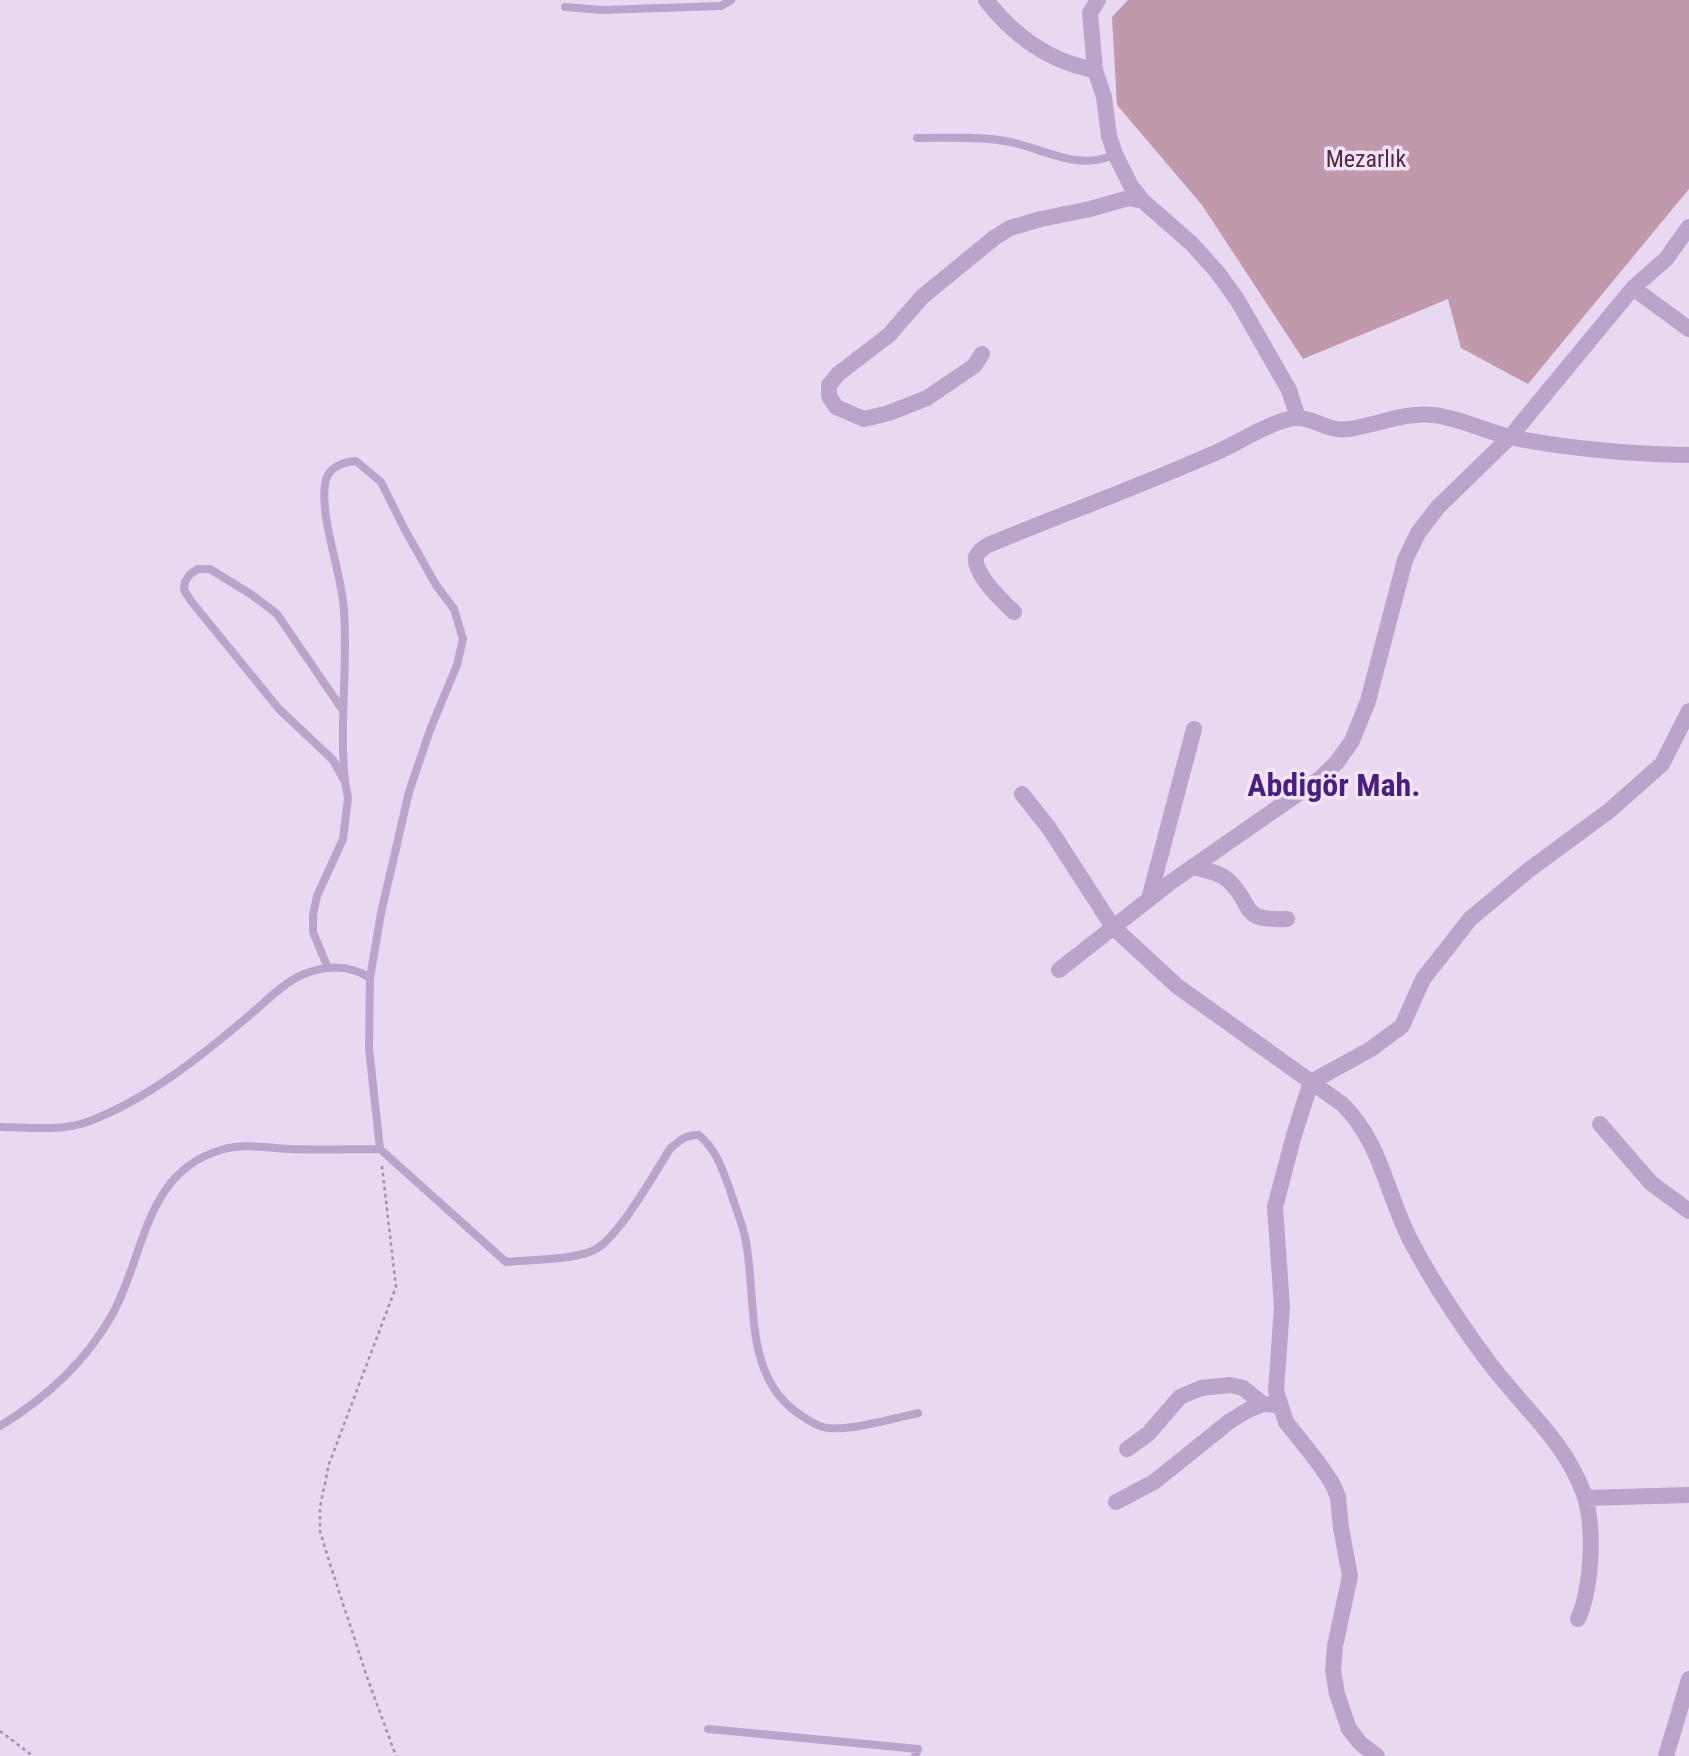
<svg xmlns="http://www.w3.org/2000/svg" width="1689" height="1756" viewBox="0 0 1689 1756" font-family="'Roboto Condensed',sans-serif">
	<rect width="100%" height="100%" fill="#e9d8f1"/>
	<path fill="#c099ac" d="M1128,0h561v189l-161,195 -67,-36 -13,-49 -145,60 -101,-154 -85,-100 -5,-88z"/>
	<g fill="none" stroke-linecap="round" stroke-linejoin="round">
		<path stroke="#a58fb5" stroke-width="2.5" stroke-dasharray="3.5 3.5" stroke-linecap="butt" d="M382,1166l14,121 -67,177 -9,43v24l10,33 37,113 29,79
			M0,1731l33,25"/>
		<path stroke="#bba4c9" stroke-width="8" d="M565,7l37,3 119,-4 10,-6
			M917,138c29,0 59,-2 88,3 38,6 72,32 110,13
			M345,782c-6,-58 3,-114 -1,-171 -2,-38 -24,-91 -19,-127 2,-16 17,-22 31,-23l25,21 24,48 31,55 18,24 9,30 -6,26 -27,65 -21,62 -28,121 -11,65
			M328,968l-15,-36v-17l4,-19 26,-57 5,-41 -3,-16 -12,-22 -54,-51 -88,-108 -7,-11 1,-8 5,-8 8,-5h12l42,26 25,19 65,95
			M0,1127c29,0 62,5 90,-6 57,-22 109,-63 155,-102 20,-16 36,-35 59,-45 23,-9 46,-9 66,4l-1,70 11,101
			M0,1426c46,-28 85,-63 112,-111 33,-59 32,-143 109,-165 22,-7 46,-2 68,-1 30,1 61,0 91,0l126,113c27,-3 61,-1 86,-11 25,-10 62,-77 78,-102 10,-9 16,-15 29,-14 18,16 23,33 31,55 5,17 13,34 16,52 11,59 -3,134 53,172 7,5 15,11 24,13 20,6 73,-9 95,-14
			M708,1729l210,20 -3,7"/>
		<path stroke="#bba4c9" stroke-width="16" d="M986,0c28,36 64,62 109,70
			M1098,0l-8,13 5,57 9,27 5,39 6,18 16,32 12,15 49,43 26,29 20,28 51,89 9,28
			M1633,288l56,41
			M982,354l-8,12 -47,32 -38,15 -25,6 -28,-12 -7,-11v-11l9,-11 51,-39 33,-38 72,-59 16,-10 31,-9 49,-10 39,-11 14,3
			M1014,612c-11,-10 -41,-39 -38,-55 2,-5 7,-9 12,-12 75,-31 152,-59 227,-92 21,-9 62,-35 82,-35 19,0 30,14 52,11 28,-4 55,-17 84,-14 28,3 53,17 81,23 58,11 117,16 175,17
			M1022,794l27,34 64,99 64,59 165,118c40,38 45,94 71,141 20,38 52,86 78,120 33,44 74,76 93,129 11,33 8,93 -6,125
			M1192,867c12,2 26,5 36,13 28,26 9,41 59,39
			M1149,899l45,-170
			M1059,970l112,-88 151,-105 15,-15 15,-21 16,-40 37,-141 13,-27 20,-26 72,-70 123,-149 33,-29 23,-32
			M1600,1124l51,59 38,28
			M1127,1449l21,-15 32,-37 21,-9 29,-3 13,3 20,16
			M1585,1498l104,-3
			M1116,1502l38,-20 76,-61 18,-11 15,-6 16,1
			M1377,1756l-17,-13 -11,-14 -12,-35 -4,-24 2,-24 15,-70 -9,-48 -3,-31 -6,-14 -15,-22 -31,-39 -10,-31 6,-84 -7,-100 19,-72 17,-53 60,-33 31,-23 21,-47 47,-60 60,-50 79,-58 53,-47 27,-53
			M1666,1756l23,-77"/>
	</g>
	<g text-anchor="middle" stroke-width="7" stroke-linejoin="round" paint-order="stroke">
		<g font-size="24" fill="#532a3d" stroke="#f3e4f9">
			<text x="1366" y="167">Mezarlık</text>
		</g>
		<g font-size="32" font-weight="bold" fill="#471f83" stroke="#f3e4f9">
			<text x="1334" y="796">Abdigör Mah.</text>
		</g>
	</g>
</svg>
